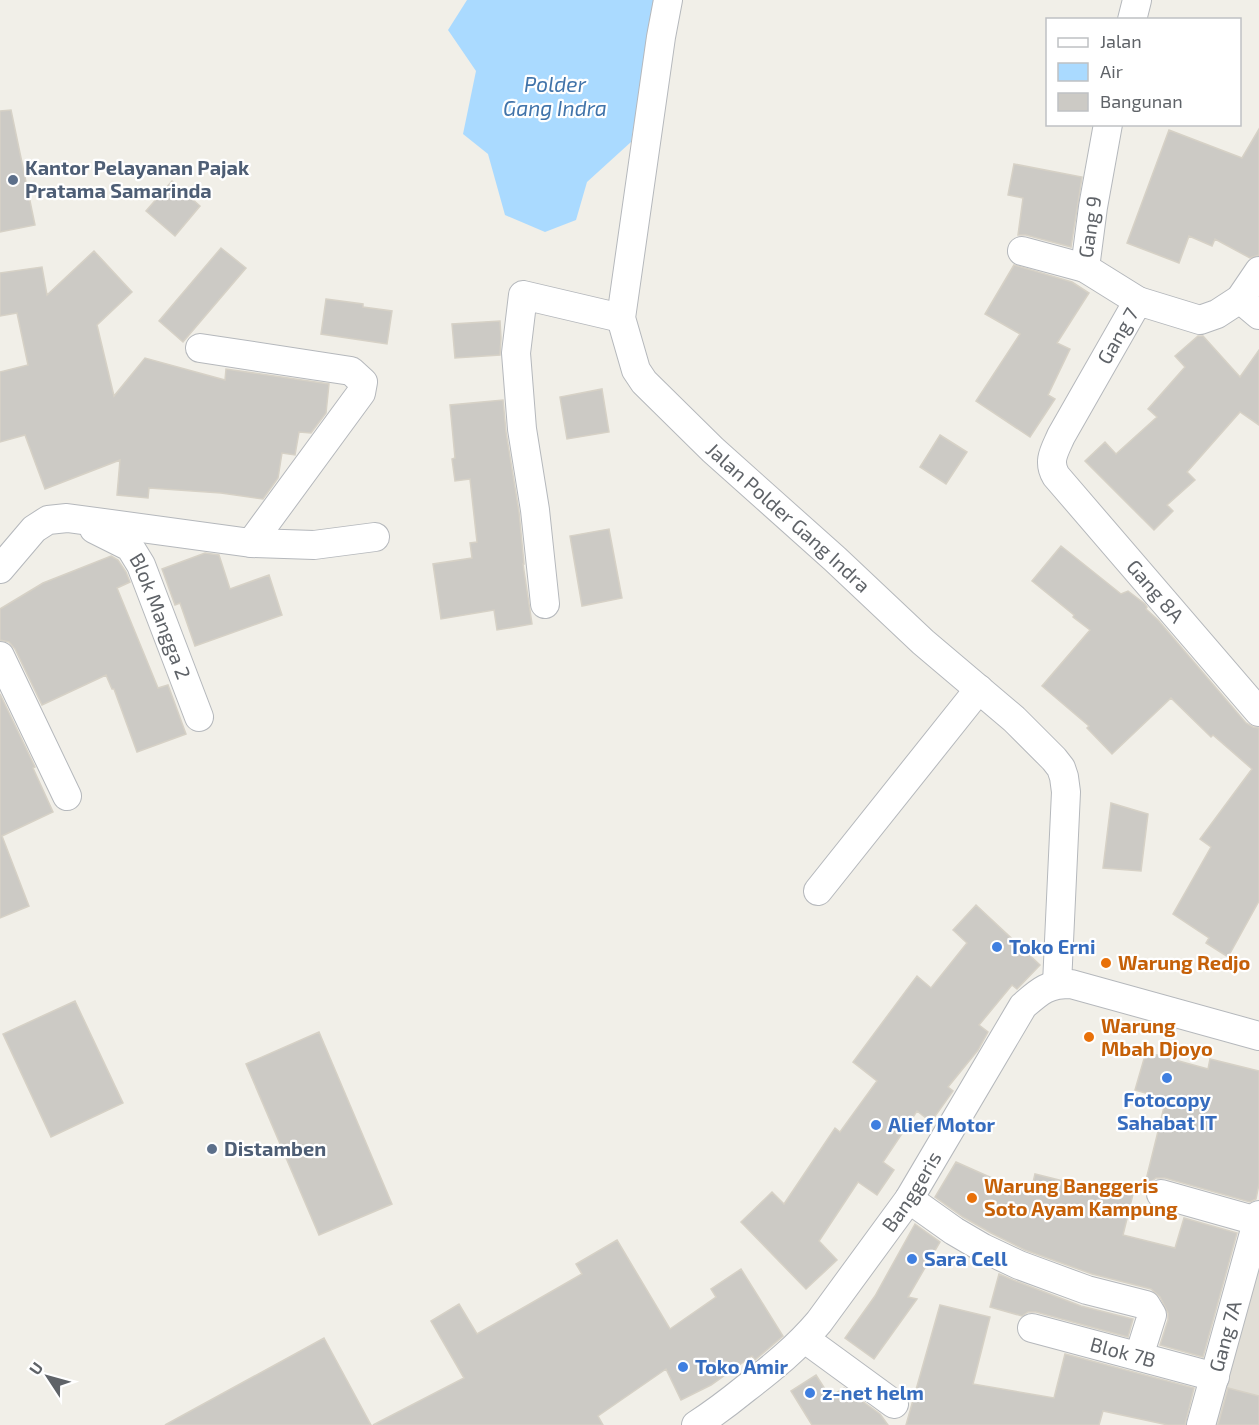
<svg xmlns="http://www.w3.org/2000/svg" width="1259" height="1425" viewBox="0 0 1259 1425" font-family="'Exo 2',sans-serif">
	<rect width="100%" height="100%" fill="#f1efe8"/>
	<path fill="#e1ded6" d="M1259,1261v164h-43z"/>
	<path fill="#aadaff" d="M467,0h189l-11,57 -14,85 -44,40 -11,38 -31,12 -40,-17 -17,-61 -25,-20 13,-63 -28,-41z"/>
	<path fill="#cccac5" stroke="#d6d1c6" stroke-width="1.5" d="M11,110l24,115 -35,7v-121z
		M1259,129v126l-9,3 -35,-19 -3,7 -23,-10 -10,27 -52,-20 42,-113 73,28z
		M1014,164l68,13 -11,70 -45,-12h-8l5,-37 -15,-3z
		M172,181l28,25 -25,30 -29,-25z
		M221,248l25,20 -63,74 -24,-21z
		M94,251l38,41 -35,33 17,71 31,-38 80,22 1,-11 103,15 -3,29 -15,20 -12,-1 -4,23 -13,-2 -4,25 -15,21 -42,-6 -72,-5 -1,10 -31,-3 3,-35 -75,29 -20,-54 -25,7v-70l28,-7 -11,-52 -17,3v-43l42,-6 5,28z
		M1014,265l58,17 17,11 -32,50 13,6 -22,46 7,4 -25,38 -54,-36 44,-67 -35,-20z
		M326,299l37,5v3l29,4 -5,33 -66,-10z
		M500,321l1,17 -1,17 -45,3 -3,-34z
		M1198,336h5l37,41 19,-27v75l-19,-13 -53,60 8,8 -28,25 6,6 -19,19 -69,-69 20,-19 11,12 41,-37 -9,-8 37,-42 -10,-11z
		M602,389l7,43 -42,7 -7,-42z
		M503,400l3,32 13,80 5,52h-1l9,60 -35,6 -3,-20 -53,9 -8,-55 39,-6 -2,-15 7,-1 -7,-63 -15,2 -3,-22 3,-1 -5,-53z
		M940,435l27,17 -21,32 -26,-17z
		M609,529l13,69 -40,8 -12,-70z
		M1061,546l60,48 7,-3 17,13 2,3 -1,2 12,11 88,103 7,4 6,1v173l-31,56 -22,-14 3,-5 -36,-24 38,-67 -11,-8 52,-70 -39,-34 -2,2 -40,-39 -59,56 -25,-26 2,-2 -47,-40 48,-56 -17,-13 1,-2 -42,-34z
		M205,553l14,2 11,34 39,-14 13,40 -87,31 -15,-43 -5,2 -13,-36z
		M111,556l7,4 8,12 4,10 -13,6 41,100 10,-3 18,49 -49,18 -23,-63h-2l-6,-14 -64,30 -27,-56 -6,-7 -9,-2v-31l43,-26z
		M0,694l35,73 -2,1 20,44 -51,24 27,70 -29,12z
		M1111,803l37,11 -7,57 -38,-3z
		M976,905l64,60 -23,24 -5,-4 -33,40 9,7 -10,18 -30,37 5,4 -22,31 -14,-11 -34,51 11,8 -17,25 -19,-13 -39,59 18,19 -31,29 -65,-67 31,-30 12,12 51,-76 5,4 37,-51 -24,-19 64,-86 14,12 36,-45 -14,-13z
		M75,1001l48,102 -72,34 -48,-103z
		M319,1032l73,172 -73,31 -73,-171z
		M1146,1052l62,17 2,-10 49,12v113l-3,15 -6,3 -85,-24h-9l-8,6h-3l21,-85 -31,-9z
		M956,1162l74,33 5,-21 68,17 2,-9 29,8 -11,45 52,13 9,-30 53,15 -34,124 -43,-12 8,-25v-7l-8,-16 -9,-8 -59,-15 -67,-24 -34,-17 -28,-16 -28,-20z
		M915,1224l25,18 -32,55 9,2 -43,60 -29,-21 30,-42z
		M617,1240l53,89 46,-32 -5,-8 30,-20 42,67 -28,24 -3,-4 -41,29 -30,15 -15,-31 -68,47 5,9h-230l91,-47 -33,-57 28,-17 18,30 105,-60 -6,-10z
		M999,1274l14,6 68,26 52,13 -5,18 -92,-25h-8l-6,4 -32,-9z
		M940,1305l50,12 -17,67 81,14 11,-44 129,34 -9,37h-17l-65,-14 -4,14h-193z
		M324,1338l47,87h-206z
		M816,1375l14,22 14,-9 36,26 8,11h-76l-21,-34z
		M1228,1388l31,8v29h-41z"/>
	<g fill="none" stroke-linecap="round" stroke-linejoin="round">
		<g stroke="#b5b8bc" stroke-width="30">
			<g id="minor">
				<path id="s1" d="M668,0l-7,37 -40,281 15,52 8,12 69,68 122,109 88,83 91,77 40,40 7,9 3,9 2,15 -9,192"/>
				<path d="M1132,20l5,-20"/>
				<path d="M1108,124l-15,83 -8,61 53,33"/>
				<path d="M1022,251l63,17"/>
				<path id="s2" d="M1259,271l-19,28 -23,15 -17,6 -62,-19 -77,135c-6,14 -14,25 -5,40l203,236"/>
				<path d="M1240,299l19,16"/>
				<path id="s3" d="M94,529l36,18 11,18 58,152"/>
				<path d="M251,543l63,2 61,-8"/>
				<path d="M0,569l34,-40 14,-9 19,-2 184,25 110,-150 2,-11 -12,-11 -151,-23"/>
				<path d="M545,604l-10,-94 -13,-81 -6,-76 7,-58 98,23"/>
				<path d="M0,656l67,140"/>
				<path d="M818,891l161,-202"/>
				<path d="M1161,1194l96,27"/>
				<path d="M909,1199l45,32 29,17 36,17 68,25 59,15 6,10 -13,41"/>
				<path id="s4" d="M1032,1328l183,49"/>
				<path d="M805,1339l89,65"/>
				<path id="s5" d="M696,1425c17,-11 33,-23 49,-36 27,-21 52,-41 74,-67l90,-123 114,-193c17,-15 24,-22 48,-22l188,52"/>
				<path id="s6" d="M1201,1425l58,-210"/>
			</g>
		</g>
		<use href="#minor" stroke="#fff" stroke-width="28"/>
	</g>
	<g fill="#5c6f8a" stroke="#fff" stroke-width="2">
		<circle cx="13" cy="180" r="6"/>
		<circle cx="212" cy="1149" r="6"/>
	</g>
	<g fill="#3f7fe0" stroke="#fff" stroke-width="2">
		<circle cx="997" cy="947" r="6"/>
		<circle cx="1167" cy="1078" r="6"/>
		<circle cx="876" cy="1125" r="6"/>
		<circle cx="912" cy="1259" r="6"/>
		<circle cx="683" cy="1367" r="6"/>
		<circle cx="810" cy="1393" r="6"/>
	</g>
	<g fill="#e8710a" stroke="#fff" stroke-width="2">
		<circle cx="1106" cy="963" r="6"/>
		<circle cx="1089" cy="1037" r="6"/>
		<circle cx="972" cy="1198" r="6"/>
	</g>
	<g text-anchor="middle" stroke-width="4.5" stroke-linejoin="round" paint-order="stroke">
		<g font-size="20" font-weight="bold" fill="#4e5e75" stroke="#fff" text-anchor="start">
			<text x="25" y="175">Kantor Pelayanan Pajak<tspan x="25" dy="23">Pratama Samarinda</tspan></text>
			<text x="224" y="1156">Distamben</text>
		</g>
		<g font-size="20" fill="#5f6368" stroke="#fff">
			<text transform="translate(1090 227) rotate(-82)" y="7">Gang 9</text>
			<text transform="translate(1118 336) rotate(-60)" y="7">Gang 7</text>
			<text dy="7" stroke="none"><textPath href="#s1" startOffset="588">Jalan Polder Gang Indra</textPath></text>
			<text dy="7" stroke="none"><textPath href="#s2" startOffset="494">Gang 8A</textPath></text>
			<text dy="7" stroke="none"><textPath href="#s3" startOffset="116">Blok Mangga 2</textPath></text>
			<text dy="7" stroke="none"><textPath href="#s5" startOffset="321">Banggeris</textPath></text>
			<text dy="7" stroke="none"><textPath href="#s6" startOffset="92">Gang 7A</textPath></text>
			<text dy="7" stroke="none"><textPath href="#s4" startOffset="94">Blok 7B</textPath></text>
		</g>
		<g font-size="20" font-weight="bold" fill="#366cbe" stroke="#fff" text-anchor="start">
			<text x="1009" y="954">Toko Erni</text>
			<text x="1167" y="1107" text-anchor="middle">Fotocopy<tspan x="1167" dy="23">Sahabat IT</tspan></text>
			<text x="888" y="1132">Alief Motor</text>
			<text x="924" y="1266">Sara Cell</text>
			<text x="695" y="1374">Toko Amir</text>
			<text x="822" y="1400">z-net helm</text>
		</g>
		<g font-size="20" font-weight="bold" fill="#c56008" stroke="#fff" text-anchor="start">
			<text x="1118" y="970">Warung Redjo</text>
			<text x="1101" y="1033">Warung<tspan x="1101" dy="23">Mbah Djoyo</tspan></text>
			<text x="984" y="1193">Warung Banggeris<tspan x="984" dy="23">Soto Ayam Kampung</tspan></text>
		</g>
		<g font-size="21" font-style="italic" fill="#4174aa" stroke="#fff">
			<text x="555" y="92">Polder<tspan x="555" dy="24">Gang Indra</tspan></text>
		</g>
	</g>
	<rect x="1046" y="18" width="195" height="108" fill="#ffffff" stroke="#bfc1c3" stroke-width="1.5"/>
	<rect x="1058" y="38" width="30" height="9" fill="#ffffff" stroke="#bfc1c3" stroke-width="1.5"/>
	<text x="1100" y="48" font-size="18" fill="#5f6368">Jalan</text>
	<rect x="1058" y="63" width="30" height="18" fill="#aadaff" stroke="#bfc1c3" stroke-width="1.5"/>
	<text x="1100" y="78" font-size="18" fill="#5f6368">Air</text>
	<rect x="1058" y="93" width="30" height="18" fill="#cccac5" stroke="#bfc1c3" stroke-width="1.5"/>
	<text x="1100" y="108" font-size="18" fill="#5f6368">Bangunan</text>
	<g transform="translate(48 1377) rotate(306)" stroke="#ffffff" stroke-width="4.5" paint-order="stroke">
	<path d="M0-4.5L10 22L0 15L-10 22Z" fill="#5f6368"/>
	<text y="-9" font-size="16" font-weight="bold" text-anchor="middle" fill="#5f6368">U</text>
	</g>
</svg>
